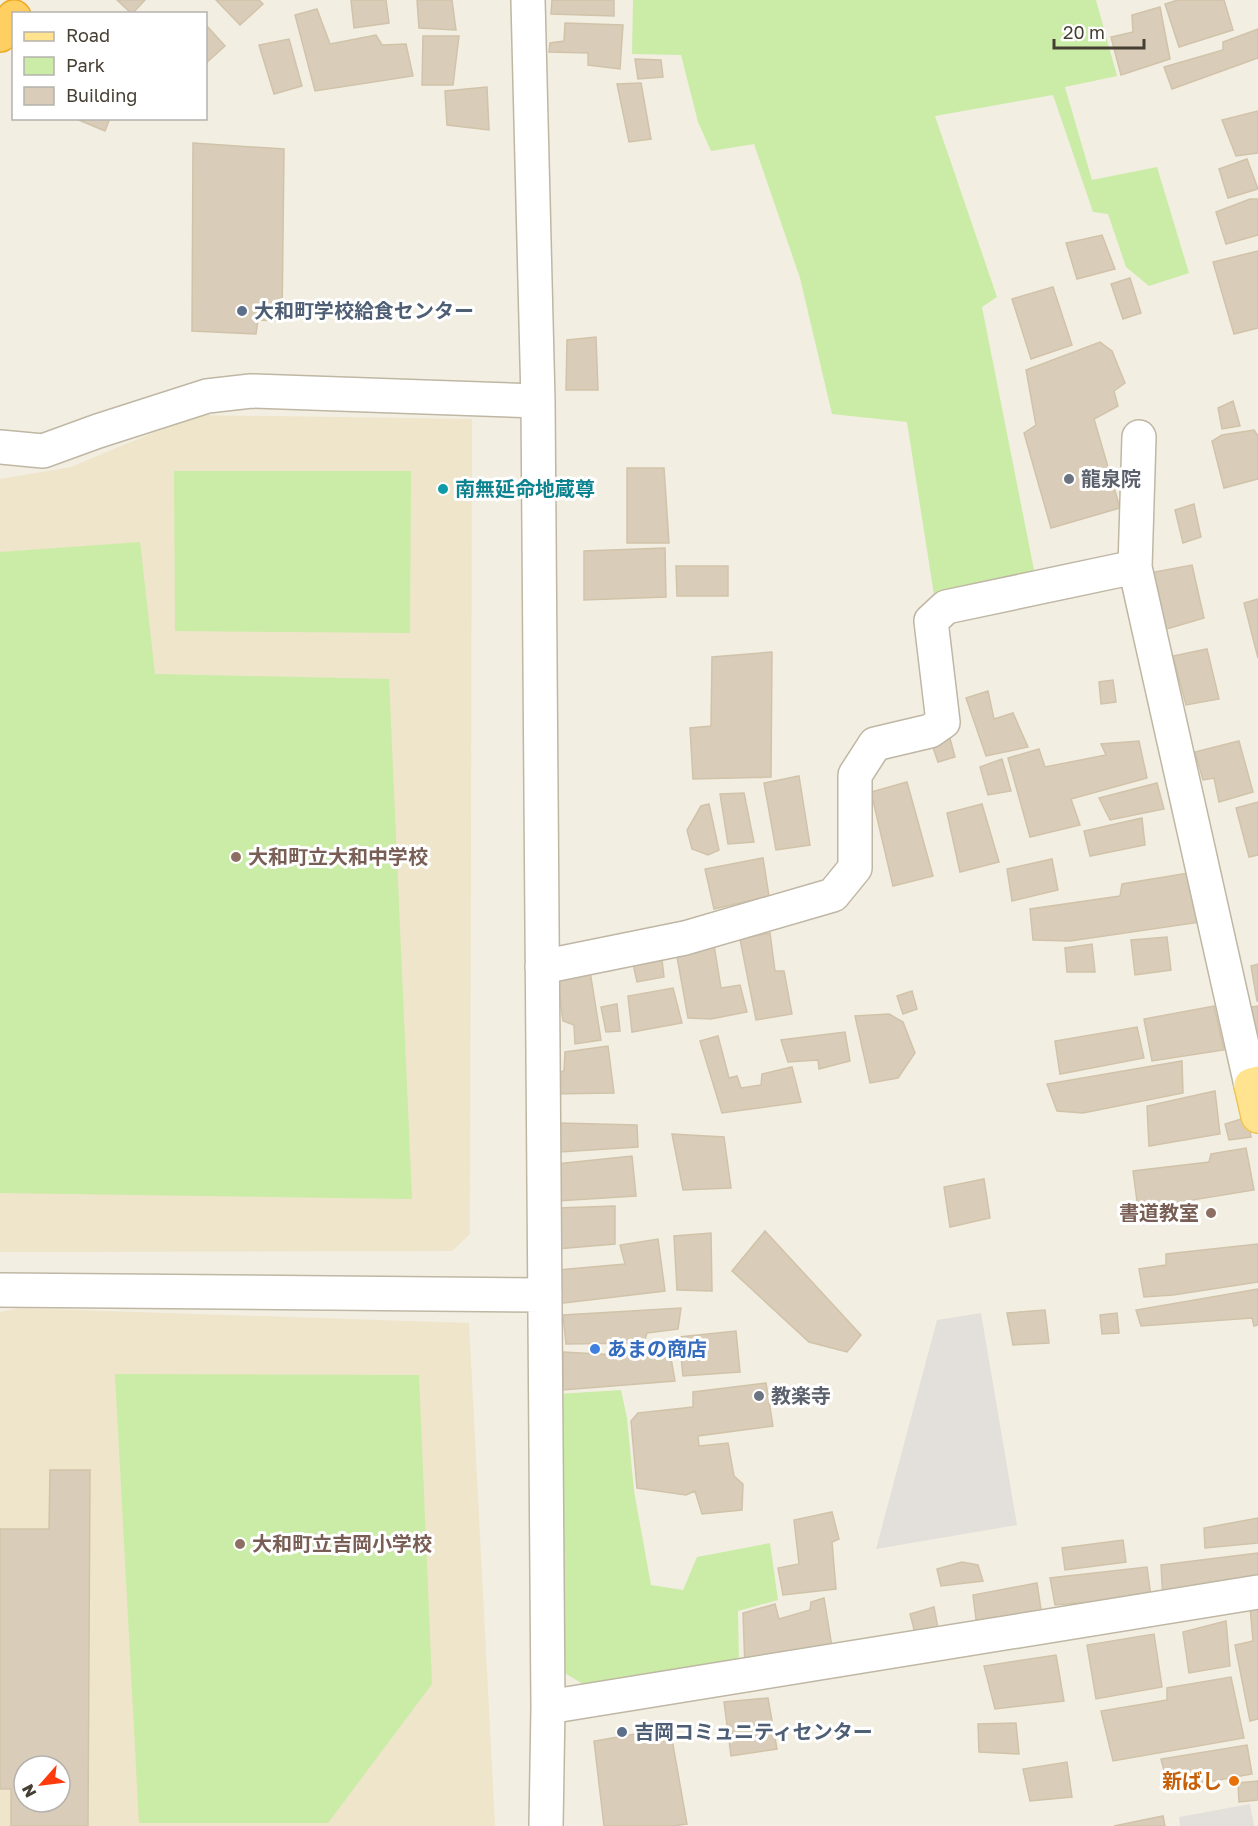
<svg xmlns="http://www.w3.org/2000/svg" width="1258" height="1826" viewBox="0 0 1258 1826" font-family="'Golos Text','Noto Sans JP',sans-serif">
	<rect width="100%" height="100%" fill="#f3eee2"/>
	<path fill="#eee5ca" fill-rule="evenodd" d="M195,415l277,4 -2,815 -18,17 -452,1v-773l71,-12z
		M19,1308l450,15 26,503h-495v-514zM24,1766h36v36h-36z"/>
	<path fill="#caeca6" d="M633,0h463l21,76 -52,11 27,93 65,-13 32,106 -40,13 -23,-19 -18,-53 -15,-2 -40,-117 -118,21 62,181 -15,10 53,268 -101,20 -27,-173 -75,-8 -32,-136 -46,-134 -43,7 -13,-29 -17,-67 -49,-1z
		M174,471h237l-1,162 -235,-2z
		M140,542l15,132 234,5 23,520 -412,-6v-641z
		M115,1374l304,1 13,309 -104,139h-189z
		M621,1390l6,28 7,73 17,94 32,5 14,-33 73,-14 8,57 -40,11 1,56 -148,22 -28,-17 -6,-278z"/>
	<path fill="#e3e0db" d="M981,1313l36,212 -141,24 61,-229z
		M1250,1804l4,22h-74l-1,-9z"/>
	<path fill="#d9cdb9" stroke="#d1c3a9" stroke-width="1.5" fill-rule="evenodd" d="M117,0h28l-13,14z
		M216,0h43l4,4 -23,21z
		M351,0h35l3,23 -35,5z
		M417,0h35l4,30 -37,-2z
		M552,0h62v16l-63,-2z
		M1178,0h46l9,30 -54,17 -14,-43z
		M1160,7l10,52 -49,16 -10,-38 22,-5 -1,-17z
		M317,9l13,35 46,-9 6,10 24,-1 7,32 -98,15 -20,-76z
		M565,23l58,2 -3,44 -32,-4v-12l-39,-1 1,-9 14,-2z
		M206,25l19,21 -19,17z
		M1258,29v29l-86,31 -8,-22 59,-17v-8z
		M423,36h36l-6,49h-31z
		M289,39l13,47 -28,8 -15,-49z
		M635,59l26,1 2,17 -25,2z
		M641,83l10,56 -22,3 -12,-58z
		M487,87l2,43 -42,-5 -2,-34z
		M1258,111v42l-22,3 -14,-36z
		M74,118h36l-5,13z
		M193,143l91,6 -2,172 -24,-1 -2,14 -64,-3z
		M1247,159l11,30 -30,9 -9,-29z
		M1250,199h8v36l-32,9 -10,-32z
		M1102,235l13,34 -38,10 -11,-36z
		M1258,251v77l-24,6 -21,-72z
		M1130,278l11,35 -18,6 -12,-35z
		M1053,287l19,58 -41,14 -19,-60z
		M596,337l2,53h-32l1,-50z
		M1100,342l12,9 13,32 -11,8 4,15 -24,13 26,89 -69,20 -27,-95 12,-8 -10,-55z
		M1233,401l7,25 -18,3 -4,-21z
		M1254,430l4,6v43l-34,9 -12,-47 10,-6z
		M627,468h37l5,75h-42z
		M1194,504l7,33 -18,6 -8,-33z
		M665,548l1,49 -82,3v-49z
		M1192,565l12,53 -41,12 -14,-57z
		M676,566h52v30h-51z
		M1258,599v59l-14,-55z
		M1207,649l12,50 -33,6 -13,-49z
		M772,652l-1,125 -78,2 -3,-51 21,-2 1,-69z
		M1113,680l3,22 -15,2 -2,-22z
		M988,691l6,28 19,-6 15,34 -42,9 -20,-58z
		M949,735l6,22 -17,5 -8,-23z
		M1139,741l8,37 -76,21 9,26 -50,12 -22,-79 31,-9 6,18 61,-12 -5,-11z
		M1239,741l14,51 -34,10 -5,-24 -11,2 -8,-28z
		M1002,759l9,32 -23,4 -8,-28z
		M799,776l11,69 -34,5 -12,-67z
		M907,782l26,94 -40,10 -22,-94z
		M1157,783l7,26 -54,11 -11,-22z
		M744,793l10,49 -26,2 -8,-50z
		M1258,802v53l-9,2 -13,-49z
		M709,804l10,46 -11,5 -16,-6 -5,-19 14,-24z
		M982,804l17,58 -39,10 -13,-59z
		M1142,818l3,27 -55,11 -6,-25z
		M763,858l6,38 -55,13 -9,-40z
		M1052,859l6,31 -46,11 -5,-32z
		M1188,873l13,49 -131,19 -37,-1 -3,-31 90,-13 2,-12z
		M770,933l5,38h9l8,43 -36,6 -16,-81z
		M1167,937l4,33 -36,5 -4,-35z
		M1092,944l3,28h-28l-2,-24z
		M714,945l7,43 19,-3 7,27 -36,7 -23,-1 -11,-61z
		M662,960l2,17 -27,5 -4,-18z
		M1258,964v37h-1l-6,-35z
		M590,971l11,69 -26,4 -1,-19 -11,-4 -6,-43z
		M673,988l9,35 -50,9 -4,-36z
		M912,991l5,18 -14,5 -6,-18z
		M617,1004l3,27 -14,1 -5,-25z
		M1214,1006l10,44 -72,11 -8,-42z
		M1258,1006v43l-13,-41z
		M889,1014l14,8 12,31 -17,25 -28,5 -15,-67z
		M1137,1027l7,31 -84,16 -5,-33z
		M845,1032l5,29 -31,8 -1,-9 -30,2 -7,-22z
		M718,1036l11,42 8,-2 4,12 20,-3 1,-11 30,-7 9,35 -79,11 -22,-72z
		M608,1046l6,47 -64,1 -2,-19 16,-4 1,-19z
		M1182,1061l1,32 -100,20 -26,-2 -10,-27z
		M1215,1091l5,43 -71,12 -2,-40z
		M1248,1117l3,20 -22,3 -4,-16z
		M559,1123l78,2 1,22 -78,5z
		M672,1134l52,3 7,51 -48,2z
		M1246,1148l8,42 -116,19 -5,-38 76,-9 2,-8z
		M632,1156l4,40 -79,5 -1,-37z
		M984,1179l6,39 -40,9 -6,-40z
		M615,1206v38l-58,5v-41z
		M765,1231l96,104 -14,17 -38,-10 -77,-71z
		M711,1233l1,58 -35,-1 -3,-54z
		M658,1239l7,52 -109,13 2,-34 67,-6 -5,-19z
		M1258,1244v38l-85,13 -29,2 -5,-28 27,-4v-11z
		M1258,1289v36l-4,1 -2,-8 -111,8 -5,-16z
		M681,1308l-3,21 -31,4 -3,10 -78,1 -3,-29z
		M1045,1310l4,33 -36,2 -6,-32z
		M1117,1313l2,20 -17,1 -2,-19z
		M736,1331l4,41 -57,4 -4,-39z
		M563,1352l108,6 4,23 -112,9z
		M766,1383l7,43 -75,10 1,10 29,-3 6,33 9,8 -1,26 -40,4 -7,-23 -9,4 -49,-7 -6,-67 7,-8 55,-6v-15z
		M50,1470h40l-2,356h-77v-37h-11v-260h49zM24,1766h36v36h-36z
		M832,1512l7,27 -7,3 4,47 -53,6 -5,-27 21,-4 -5,-44z
		M1258,1518v25l-53,5 -1,-20z
		M1123,1540l3,22 -61,8 -3,-22z
		M1258,1553v33l-95,14 -2,-35z
		M962,1562l16,3 5,16 -42,5 -4,-17z
		M1147,1567l4,30 -96,8 -5,-27z
		M1037,1583l5,33 -65,11 -4,-32z
		M824,1598l8,49 -87,20 -2,-54 32,-9 4,15 31,-9 1,-8z
		M1258,1606v113l-8,2 -15,-76 18,-4 -3,-34z
		M934,1607l5,27 -23,3 -6,-23z
		M1226,1621l4,45 -41,7 -6,-41z
		M1154,1634l8,53 -66,12 -9,-54z
		M1056,1655l8,46 -69,8 -11,-43z
		M1231,1677l13,61 -131,23 -12,-50 66,-11v-12z
		M768,1698l9,51 -46,7 -7,-54z
		M1016,1723l3,31 -40,-2 -1,-28z
		M670,1728l17,96 -15,2h-68l-10,-85z
		M1247,1745l5,29 -83,15 -8,-30z
		M1067,1762l5,35 -42,4 -7,-32z
		M1258,1781v19l-19,2 -1,-19z
		M1163,1816l2,10h-51z"/>
	<g fill="none" stroke-linecap="round" stroke-linejoin="round">
		<g stroke="#bfb7a4" stroke-width="36">
			<path id="minor" d="M528,0l10,401 10,1306 -2,119
				M1139,437l-4,130 116,518
				M0,447l43,4 55,-20 109,-35 44,-5 287,10
				M542,967l143,-29 148,-43 22,-27v-93l20,-31 55,-13 13,-9 -12,-101 15,-14 189,-40
				M0,1290l545,5
				M548,1707l710,-115"/>
		</g>
		<g stroke="#efc654" stroke-width="36">
			<path id="major" d="M1258,1083l-7,2 7,31"/>
		</g>
		<g stroke="#eda922" stroke-width="36">
			<path id="highway" d="M0,35l14,-18"/>
		</g>
		<use href="#minor" stroke="#fff" stroke-width="33"/>
		<use href="#major" stroke="#ffe38f" stroke-width="33"/>
		<use href="#highway" stroke="#ffd061" stroke-width="33"/>
	</g>
	<g fill="#5c6f8a" stroke="#fff" stroke-width="2">
		<circle cx="242" cy="311" r="6"/>
		<circle cx="622" cy="1732" r="6"/>
	</g>
	<g fill="#6b7280" stroke="#fff" stroke-width="2">
		<circle cx="1069" cy="479" r="6"/>
		<circle cx="759" cy="1396" r="6"/>
	</g>
	<circle fill="#0f9aa8" stroke="#fff" stroke-width="2" cx="443" cy="489" r="6"/>
	<g fill="#8d6e63" stroke="#fff" stroke-width="2">
		<circle cx="236" cy="857" r="6"/>
		<circle cx="1211" cy="1213" r="6"/>
		<circle cx="240" cy="1544" r="6"/>
	</g>
	<circle fill="#3f7fe0" stroke="#fff" stroke-width="2" cx="595" cy="1349" r="6"/>
	<circle fill="#e8710a" stroke="#fff" stroke-width="2" cx="1234" cy="1781" r="6"/>
	<g text-anchor="middle" stroke-width="6" stroke-linejoin="round" paint-order="stroke">
		<g font-size="20" font-weight="bold" fill="#4e5e75" stroke="#fff" text-anchor="start">
			<text x="254" y="318">大和町学校給食センター</text>
			<text x="634" y="1739">吉岡コミュニティセンター</text>
		</g>
		<g font-size="20" font-weight="bold" fill="#5b616d" stroke="#fff" text-anchor="start">
			<text x="1081" y="486">龍泉院</text>
			<text x="771" y="1403">教楽寺</text>
		</g>
		<g font-size="20" font-weight="bold" fill="#0d838f" stroke="#fff" text-anchor="start">
			<text x="455" y="496">南無延命地蔵尊</text>
		</g>
		<g font-size="20" font-weight="bold" fill="#785e54" stroke="#fff" text-anchor="start">
			<text x="248" y="864">大和町立大和中学校</text>
			<text x="1199" y="1220" text-anchor="end">書道教室</text>
			<text x="252" y="1551">大和町立吉岡小学校</text>
		</g>
		<g font-size="20" font-weight="bold" fill="#366cbe" stroke="#fff" text-anchor="start">
			<text x="607" y="1356">あまの商店</text>
		</g>
		<g font-size="20" font-weight="bold" fill="#c56008" stroke="#fff" text-anchor="end">
			<text x="1222" y="1788">新ばし</text>
		</g>
	</g>
	<rect x="12" y="12" width="195" height="108" fill="#ffffff" stroke="#b5b2ad" stroke-width="1.5"/>
	<rect x="24" y="32" width="30" height="9" fill="#ffe38f" stroke="#b5b2ad" stroke-width="1.5"/>
	<text x="66" y="42" font-size="18" fill="#453e32">Road</text>
	<rect x="24" y="57" width="30" height="18" fill="#caeca6" stroke="#b5b2ad" stroke-width="1.5"/>
	<text x="66" y="72" font-size="18" fill="#453e32">Park</text>
	<rect x="24" y="87" width="30" height="18" fill="#d9cdb9" stroke="#b5b2ad" stroke-width="1.5"/>
	<text x="66" y="102" font-size="18" fill="#453e32">Building</text>
	<g transform="translate(42 1784) rotate(242)"><circle r="28" fill="#ffffff" stroke="#b5b2ad" stroke-width="1.5"/>
	<path d="M0-4.5L10 22L0 15L-10 22Z" fill="#ff3a0d"/>
	<text y="-9" font-size="16" font-weight="bold" text-anchor="middle" fill="#453e32">N</text>
	</g>
	<path d="M1054 39v9h90v-9" fill="none" stroke="#453e32" stroke-width="3"/>
	<text x="1063" y="39" font-size="18" fill="#453e32" stroke="#ffffff" stroke-width="4.5" paint-order="stroke">20 m</text>
</svg>
